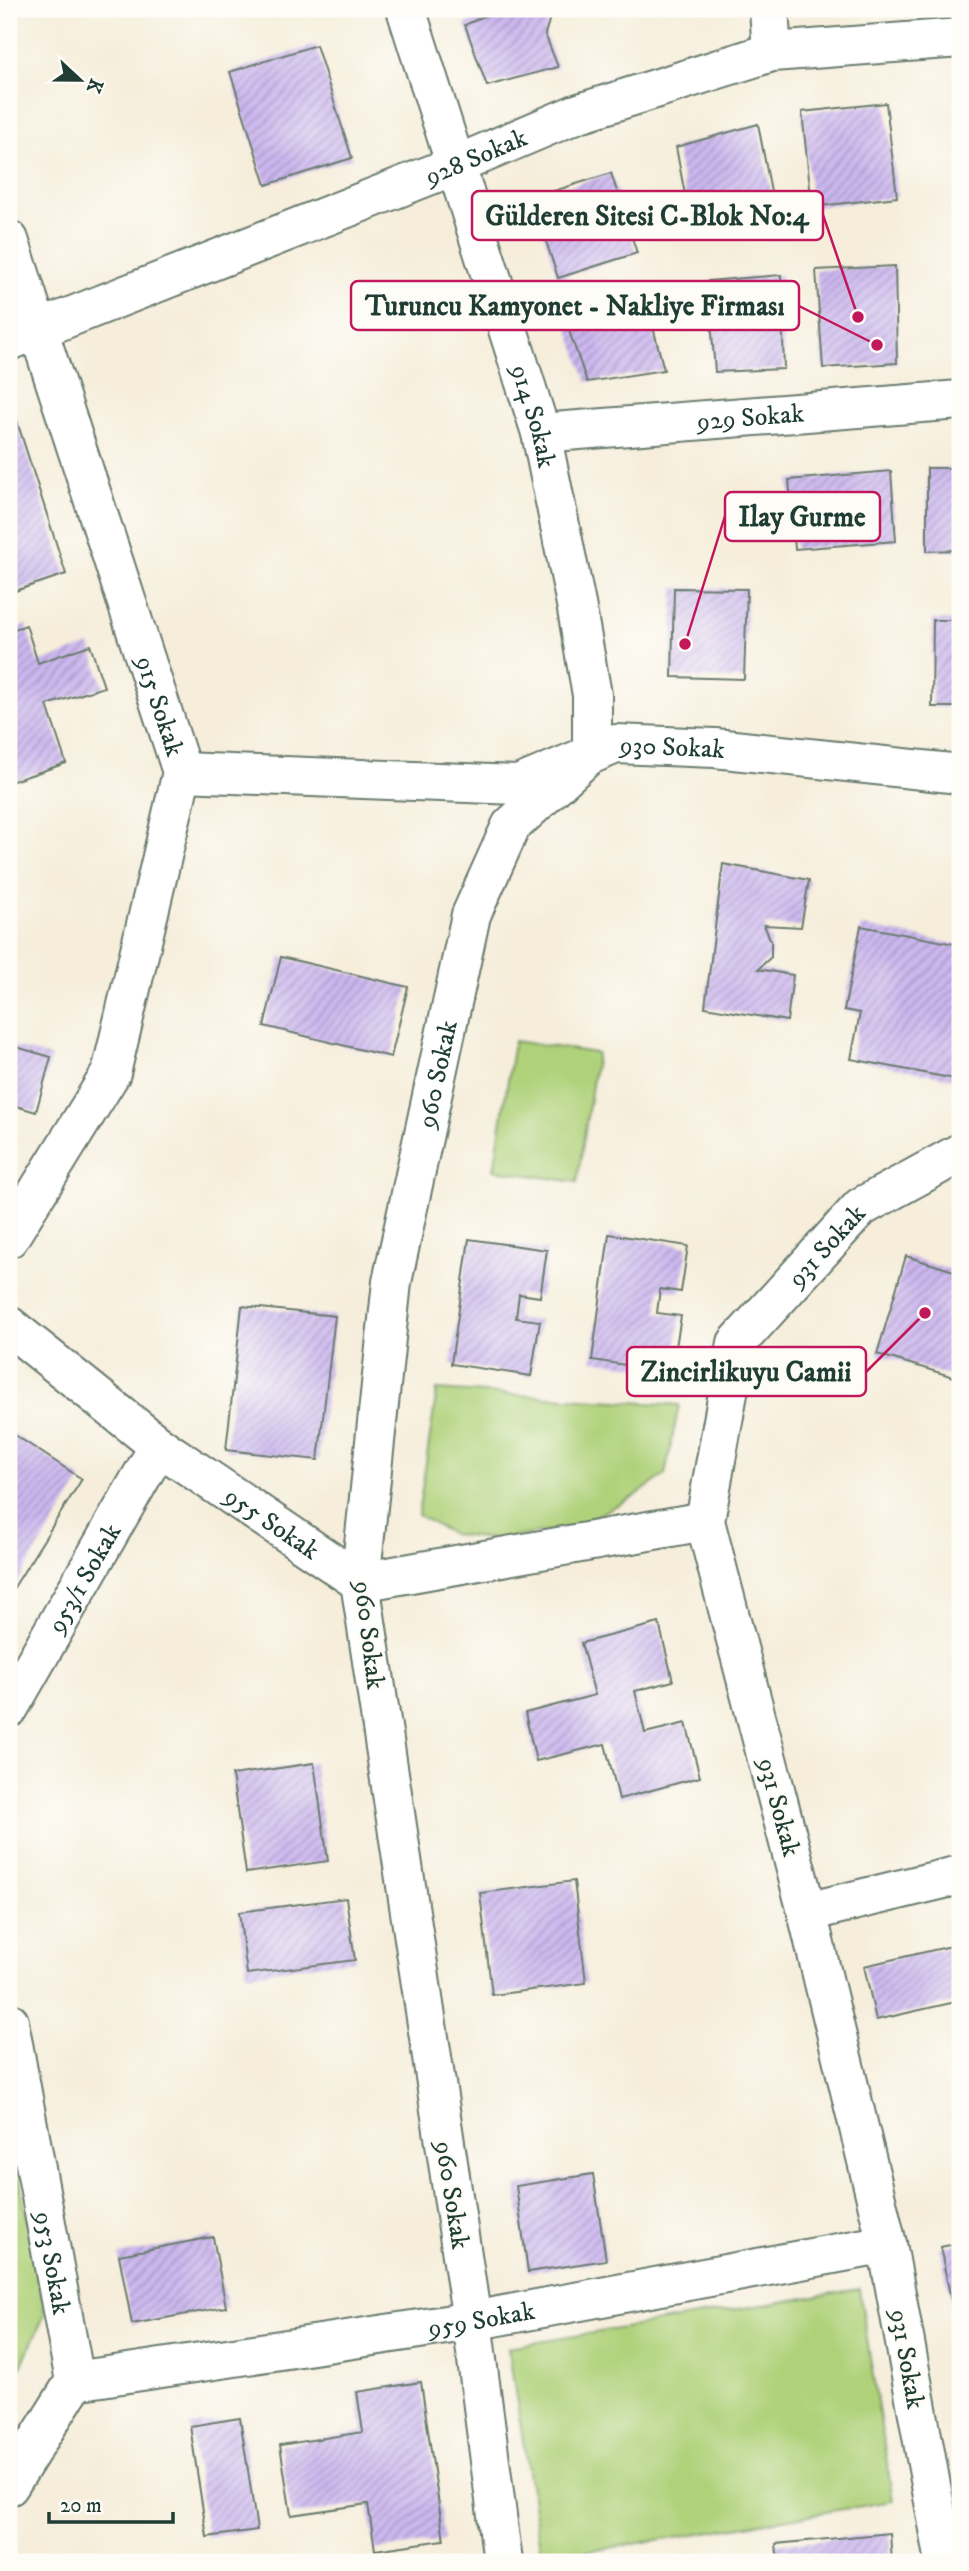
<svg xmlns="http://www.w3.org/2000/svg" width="969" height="2571" viewBox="0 0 969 2571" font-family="'IM FELL DW Pica',serif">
	<defs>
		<pattern id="building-hatch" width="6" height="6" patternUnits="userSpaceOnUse" patternTransform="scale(1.75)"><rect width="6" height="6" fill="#ccb7ef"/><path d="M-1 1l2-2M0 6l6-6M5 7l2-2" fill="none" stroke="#a596c2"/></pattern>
	</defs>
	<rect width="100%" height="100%" fill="#fdfcf7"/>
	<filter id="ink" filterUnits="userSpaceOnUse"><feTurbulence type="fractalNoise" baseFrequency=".0143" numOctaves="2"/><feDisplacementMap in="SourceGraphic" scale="14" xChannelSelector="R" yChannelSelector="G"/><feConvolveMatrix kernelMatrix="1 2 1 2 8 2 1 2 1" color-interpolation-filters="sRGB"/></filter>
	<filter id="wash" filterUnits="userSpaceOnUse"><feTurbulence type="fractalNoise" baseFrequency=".00686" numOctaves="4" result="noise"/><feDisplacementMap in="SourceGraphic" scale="28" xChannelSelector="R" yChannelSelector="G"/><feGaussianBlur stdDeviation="1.57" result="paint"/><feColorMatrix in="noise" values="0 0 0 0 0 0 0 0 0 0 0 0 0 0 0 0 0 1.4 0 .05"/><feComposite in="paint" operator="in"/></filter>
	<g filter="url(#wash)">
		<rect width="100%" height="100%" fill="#f6eedb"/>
		<path fill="#afd179" stroke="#678756" stroke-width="2" d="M514,1041l83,12 -20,129 -83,-12z
			M437,1390l242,15 -14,70 -30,21 -60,31 -78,13 -45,-6 -34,-19z
			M9,2124l36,190 -36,78z
			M859,2289l34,212 -351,58 -34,-212z"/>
		<g id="blocks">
			<path fill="url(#building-hatch)" d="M499,9h62l-10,5 -6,20 13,33 -71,19 -22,-61z
				M316,45l36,113 -86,27 -36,-113z
				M886,103l11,94 -85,10 -10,-95z
				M758,124l18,94 -84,14 -16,-85z
				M611,173l26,80 -79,25 -26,-80z
				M895,266l2,97 -74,5 -7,-98z
				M781,275l3,94 -69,3 -7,-91z
				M644,292l20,78 -77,12 -26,-74z
				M14,412l52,162 -57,19v-179z
				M927,468h33v82l-33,1z
				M891,471l5,70 -101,8 -6,-69z
				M674,588l73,1 -3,90 -72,-2z
				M933,620h27v87h-28z
				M26,625l12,38 52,-18 14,42 -57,18 19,58 -56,19 -1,-151z
				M723,864l86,16 -8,47 -37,-2 7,16v16l-13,12 35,6 -6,46 -82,-14z
				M861,926l99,19v105l-5,29 -104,-20 9,-46 -16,-3z
				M281,957l127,30 -17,70 -127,-31z
				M9,1045l42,12 -15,55 -27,-8z
				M609,1234l79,12 -7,46 -21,-3 -3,24 24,3 -9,56 -80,-12z
				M469,1239l78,11 -7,47 -21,-3 -3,24 24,3 -9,55 -80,-12z
				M906,1256l54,17v106l-83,-25z
				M242,1306l93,10 -17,144 -92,-10z
				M9,1431l73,48 -71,113 -2,-1z
				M659,1623l14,58 -38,10 10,42 41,-10 14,54 -81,22 -14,-55 -69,17 -11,-48 70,-18 -14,-52z
				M314,1763l14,98 -82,12 -14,-98z
				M574,1881l12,102 -94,12 -12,-102z
				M346,1898l9,62 -108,14 -8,-62z
				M960,1944v57l-84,19 -12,-54z
				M593,2174l13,86 -78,12 -12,-86z
				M213,2237l13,70 -94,17 -13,-69z
				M960,2243v79l-4,1 -16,-76z
				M421,2382l23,158 -69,10 -7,-46 -77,11 -11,-70 83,-13 -6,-40z
				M240,2418l17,112 -50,7 -17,-111z
				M890,2533l2,29h-114l-2,-18z"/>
		</g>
	</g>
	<g filter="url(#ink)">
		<use href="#blocks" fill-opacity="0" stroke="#6a7b6e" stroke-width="2"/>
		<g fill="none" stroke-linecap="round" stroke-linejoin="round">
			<g stroke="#6a7b6e" stroke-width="42">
				<g id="minor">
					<path id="s1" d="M406,9l135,424 35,171 16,91v57"/>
					<path d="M769,9l3,43"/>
					<path id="s2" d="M9,240l173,532 -71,301 -102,165"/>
					<path id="s3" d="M9,341l447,-176 120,-51 196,-62 188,-14"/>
					<path id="s4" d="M541,433l419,-33"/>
					<path id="s5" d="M182,772l336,13 98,-41 99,4 245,26"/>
					<path id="s6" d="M9,1326l150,120 201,136 345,-61"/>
					<path id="s7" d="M9,1708l150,-262"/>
					<path d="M807,1912l153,-37"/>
					<path id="s8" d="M9,2022l66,359 -66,105"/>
					<path id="s9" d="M75,2381l397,-60 415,-77"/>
					<path id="s10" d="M503,2562l-31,-241 -112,-739 32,-300 79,-367 40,-89 81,-74"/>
					<path id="s11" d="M945,2562l-58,-318 -80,-332 -102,-391 32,-178 124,-136 99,-54"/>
				</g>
			</g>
			<use href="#minor" stroke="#fff" stroke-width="38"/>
		</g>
	</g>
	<g text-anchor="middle" stroke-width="5" stroke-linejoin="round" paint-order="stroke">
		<g font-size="26" fill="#1f3d34" stroke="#fdfcf7">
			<text dy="9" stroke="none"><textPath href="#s3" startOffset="502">928 Sokak</textPath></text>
			<text dy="9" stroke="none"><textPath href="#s1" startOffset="427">914 Sokak</textPath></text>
			<text dy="9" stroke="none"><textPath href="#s4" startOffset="210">929 Sokak</textPath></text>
			<text dy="9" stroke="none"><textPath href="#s2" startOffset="490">915 Sokak</textPath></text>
			<text dy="9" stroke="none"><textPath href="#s5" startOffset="499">930 Sokak</textPath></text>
			<text dy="9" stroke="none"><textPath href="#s10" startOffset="1505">960 Sokak</textPath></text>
			<text dy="9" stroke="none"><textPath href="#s11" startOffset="1382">931 Sokak</textPath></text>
			<text dy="9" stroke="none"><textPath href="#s6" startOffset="329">955 Sokak</textPath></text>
			<text dy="9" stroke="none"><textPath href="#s7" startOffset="150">953/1 Sokak</textPath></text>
			<text transform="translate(370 1635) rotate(83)" y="9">960 Sokak</text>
			<text transform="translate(780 1807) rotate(75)" y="9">931 Sokak</text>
			<text transform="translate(453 2195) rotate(81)" y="9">960 Sokak</text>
			<text dy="9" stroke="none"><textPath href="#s8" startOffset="245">953 Sokak</textPath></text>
			<text dy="9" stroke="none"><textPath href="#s9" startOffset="411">959 Sokak</textPath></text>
			<text transform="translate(908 2359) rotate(80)" y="9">931 Sokak</text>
		</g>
	</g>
	<path fill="none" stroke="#c2185b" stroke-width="2.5" d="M858 317L823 215M877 345L799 306M685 644L725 516M925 1313L866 1372"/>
	<g fill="#c2185b" stroke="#fdfcf7" stroke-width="2.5">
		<circle cx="858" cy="317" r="7"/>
		<circle cx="877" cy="345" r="7"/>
		<circle cx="685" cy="644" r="7"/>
		<circle cx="925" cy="1313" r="7"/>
	</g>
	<g fill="#fdfcf7" stroke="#c2185b" stroke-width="2.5">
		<rect x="472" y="191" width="351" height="49" rx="7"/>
		<rect x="351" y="281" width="448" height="49" rx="7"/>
		<rect x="725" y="492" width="155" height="49" rx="7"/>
		<rect x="627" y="1347" width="239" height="49" rx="7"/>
	</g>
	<g font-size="28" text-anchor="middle" font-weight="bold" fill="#1f3d34">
		<text x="647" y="225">Gülderen Sitesi C-Blok No:4</text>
		<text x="575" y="315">Turuncu Kamyonet - Nakliye Firması</text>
		<text x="802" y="526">Ilay Gurme</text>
		<text x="746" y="1381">Zincirlikuyu Camii</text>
	</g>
	<rect width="969" height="2571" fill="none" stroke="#fdfcf7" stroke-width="35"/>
	<g transform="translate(80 80) rotate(112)" stroke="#fdfcf7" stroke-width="5" paint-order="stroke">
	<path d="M0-5L12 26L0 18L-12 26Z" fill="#1f3d34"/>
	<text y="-10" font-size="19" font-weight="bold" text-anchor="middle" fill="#1f3d34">K</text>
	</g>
	<path d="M49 2512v10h124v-10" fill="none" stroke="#1f3d34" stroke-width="3.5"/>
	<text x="60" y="2512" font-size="21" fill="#1f3d34" stroke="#fdfcf7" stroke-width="5" paint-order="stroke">20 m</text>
</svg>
